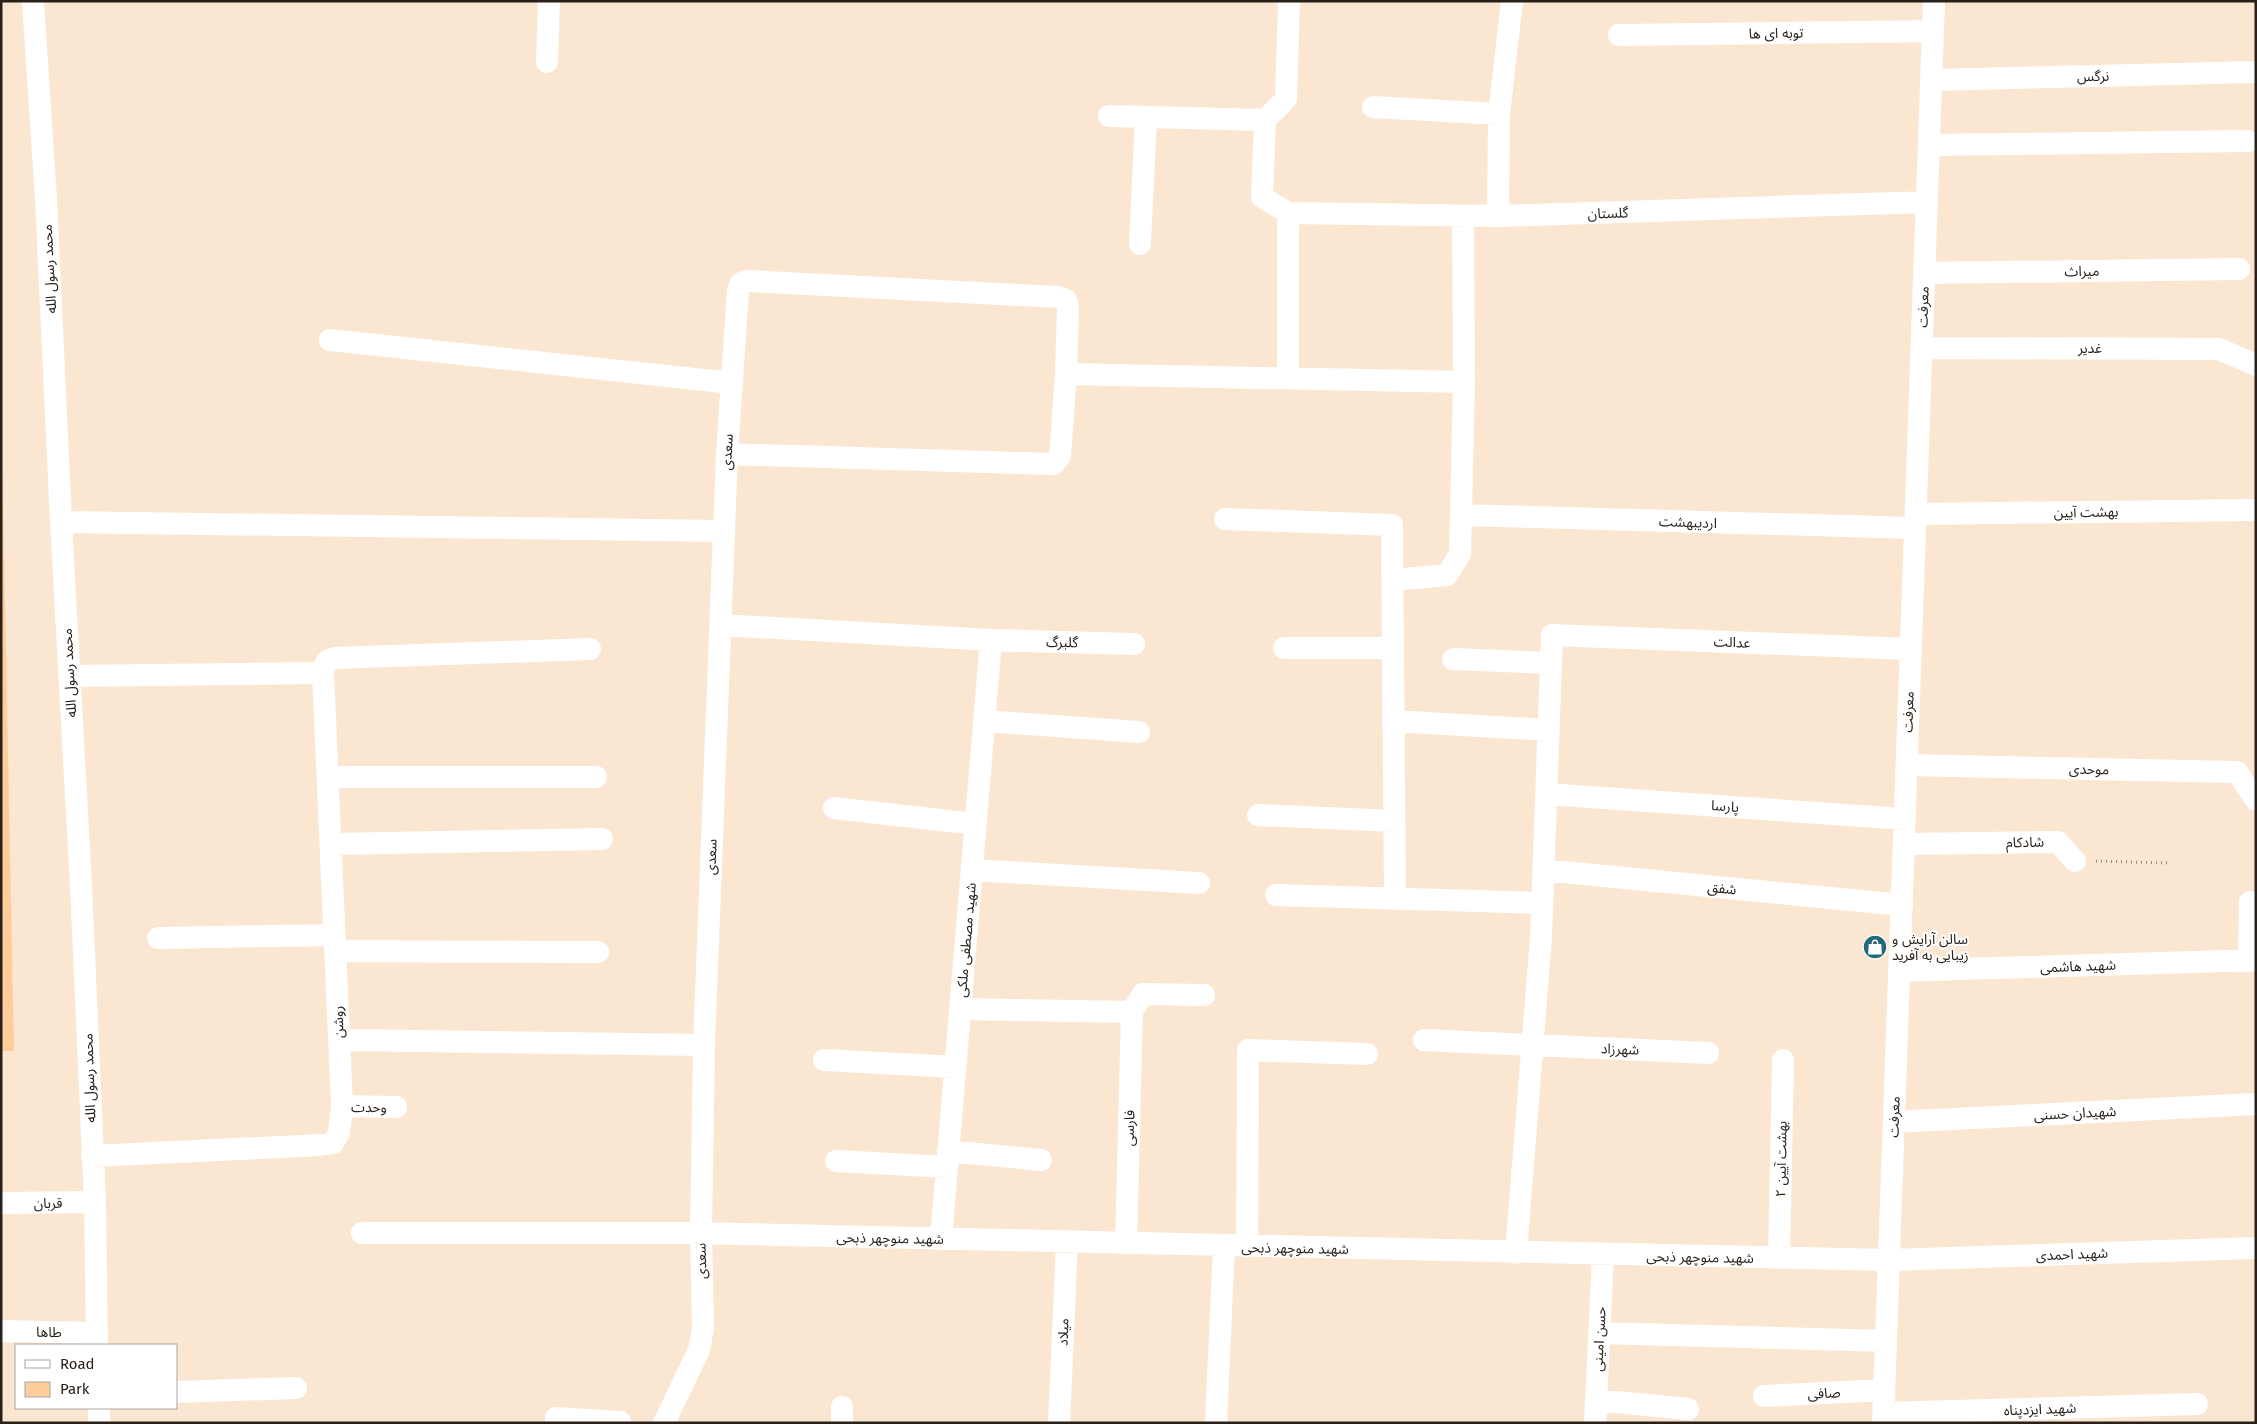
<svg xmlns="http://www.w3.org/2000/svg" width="2257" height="1424" viewBox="0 0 2257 1424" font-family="'Fira Sans','Noto Sans Arabic',sans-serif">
	<rect width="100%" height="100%" fill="#fbe6d1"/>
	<path fill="#fecd9b" d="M1,407l13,644h-13z"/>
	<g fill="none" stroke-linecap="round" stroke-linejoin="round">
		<path stroke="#958778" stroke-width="3" stroke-dasharray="1 4" stroke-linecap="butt" d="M2096,861l71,2"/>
		<path stroke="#fff" stroke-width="22" d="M33,1l13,199 15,322 20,364 14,316 2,143
			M1619,35l314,-4
			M547,62l2,-61
			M1931,80l325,-8
			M1373,107l126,7
			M1109,116l156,4
			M1929,145l319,-4
			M1288,213l210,3 429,-14
			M1288,213l-26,-16 3,-77 21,-21 3,-98
			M1498,216l1,-102 13,-113
			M1140,244l6,-127
			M1924,273l315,-4
			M330,340l402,43
			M1922,348l297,1 37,16
			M1066,374l398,8
			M1288,379v-166
			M1916,514l340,-4
			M1461,515l454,13
			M1225,519l167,6 3,374
			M61,522l663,9
			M1393,580l54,-5 13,-21 4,-172 -1,-166
			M720,625l271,15 143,4
			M1284,648h109
			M1453,659l98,4
			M69,676l254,-3
			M984,721l155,11
			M1393,721l156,9
			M1907,765l330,7 19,28
			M328,777h268
			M1546,794l359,25
			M834,808l141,16
			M1258,815l136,6
			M331,844l271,-5
			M1904,844l154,-2 17,19
			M972,870l227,13
			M1543,870l359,35
			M1276,895l266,8
			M158,938l176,-3
			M335,951l263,1
			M2249,961l1,-59
			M1899,971l357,-11
			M960,1009l172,3 11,-18 61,1
			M339,1040l365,5
			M1424,1040l284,13
			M824,1060l131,7
			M342,1106l54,1
			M1894,1122l362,-18
			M948,1151l93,9
			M92,1156l229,-11 12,-2 6,-10 3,-27 -19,-433 1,-6 3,-6 8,-3 255,-9
			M836,1161l111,6
			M1,1203l94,-1
			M362,1233h339l1188,27 367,-12
			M941,1239l50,-599
			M1126,1243l6,-231
			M1247,1246l1,-196 119,4
			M1516,1253l25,-316 11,-302 359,14
			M1779,1258l4,-198
			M1,1331l96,2
			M1599,1333l287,8
			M176,1392l120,-4
			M1764,1396l120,-6
			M1596,1400l92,9
			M99,1408v15
			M1884,1413l313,-9
			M556,1423v-5l64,4
			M664,1423l35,-73 4,-22 -2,-95 3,-188 23,-591 11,-164 3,-7 7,-2 310,16 8,3 2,7 -2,67 -6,82 -6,8 -327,-10
			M842,1423v-16
			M1059,1423l8,-181
			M1216,1423l8,-177
			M1595,1423l8,-168
			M1883,1423l51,-1422"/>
	</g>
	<defs>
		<g id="shop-disc" transform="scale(1.25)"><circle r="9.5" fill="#246979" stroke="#fff"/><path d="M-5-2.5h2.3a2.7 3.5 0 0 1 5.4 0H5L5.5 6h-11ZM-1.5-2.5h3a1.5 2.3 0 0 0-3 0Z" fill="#fff"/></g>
	</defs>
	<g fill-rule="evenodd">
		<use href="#shop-disc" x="1875" y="947"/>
	</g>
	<g text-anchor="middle" stroke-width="4" stroke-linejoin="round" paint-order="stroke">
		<g font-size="14" fill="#282019" stroke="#fff">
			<text transform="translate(1776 33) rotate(-1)" y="5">توبه ای ها</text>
			<text transform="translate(2093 76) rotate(-1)" y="5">نرگس</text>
			<text transform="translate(1608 213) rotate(-2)" y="5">گلستان</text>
			<text transform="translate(49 269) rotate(-93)" y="5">محمد رسول الله</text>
			<text transform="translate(2082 271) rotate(-1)" y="5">میراث</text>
			<text transform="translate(1923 307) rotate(-88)" y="5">معرفت</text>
			<text x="2090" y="353">غدیر</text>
			<text transform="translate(727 452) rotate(-87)" y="5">سعدی</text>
			<text transform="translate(2086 512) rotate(-1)" y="5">بهشت آیین</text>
			<text transform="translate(1688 522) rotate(2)" y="5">اردیبهشت</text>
			<text transform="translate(1062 642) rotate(1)" y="5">گلبرگ</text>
			<text transform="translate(1732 642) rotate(2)" y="5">عدالت</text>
			<text transform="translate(69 673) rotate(-93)" y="5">محمد رسول الله</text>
			<text transform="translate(1908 712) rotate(-88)" y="5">معرفت</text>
			<text transform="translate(2089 769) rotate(1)" y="5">موحدی</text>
			<text transform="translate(1725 806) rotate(4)" y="5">پارسا</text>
			<text transform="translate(2025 842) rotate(-1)" y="5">شادکام</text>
			<text transform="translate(711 857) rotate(-88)" y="5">سعدی</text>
			<text transform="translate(1722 888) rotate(6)" y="5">شفق</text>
			<text transform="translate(966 940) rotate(-85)" y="5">شهید مصطفی ملکی</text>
			<text transform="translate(2078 966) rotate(-2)" y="5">شهید هاشمی</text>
			<text transform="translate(338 1022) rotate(-92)" y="5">روشن</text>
			<text transform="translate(1620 1049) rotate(2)" y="5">شهرزاد</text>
			<text transform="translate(89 1078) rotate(-92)" y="5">محمد رسول الله</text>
			<text transform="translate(369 1107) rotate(1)" y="5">وحدت</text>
			<text transform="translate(2075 1113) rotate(-3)" y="5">شهیدان حسنی</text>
			<text transform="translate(1894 1117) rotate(-88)" y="5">معرفت</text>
			<text transform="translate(1129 1128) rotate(-89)" y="5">فارسی</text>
			<text transform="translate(1781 1159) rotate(-89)" y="5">بهشت آیین ۲</text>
			<text transform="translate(48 1203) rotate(-1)" y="5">قربان</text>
			<text transform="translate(890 1238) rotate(1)" y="5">شهید منوچهر ذبحی</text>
			<text transform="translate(1295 1248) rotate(1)" y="5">شهید منوچهر ذبحی</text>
			<text transform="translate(2072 1254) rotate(-2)" y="5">شهید احمدی</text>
			<text transform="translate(1700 1257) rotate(1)" y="5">شهید منوچهر ذبحی</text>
			<text transform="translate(701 1261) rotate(-91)" y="5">سعدی</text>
			<text transform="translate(49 1332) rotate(1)" y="5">طاها</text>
			<text transform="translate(1063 1332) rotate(-88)" y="5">میلاد</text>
			<text transform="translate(1599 1339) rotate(-87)" y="5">حسن امینی</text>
			<text transform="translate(1824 1393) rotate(-3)" y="5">صافی</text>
			<text transform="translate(2040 1409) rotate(-2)" y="5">شهید ایزدپناه</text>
		</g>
		<g font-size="14" fill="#282019" stroke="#fff" text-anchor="start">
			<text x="1892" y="944">سالن آرایش و<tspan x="1892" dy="16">زیبایی به آفرید</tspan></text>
		</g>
	</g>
	<rect width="2257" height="1424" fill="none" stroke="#282019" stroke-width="5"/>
	<rect x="15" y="1344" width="162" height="65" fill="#ffffff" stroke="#a9a6a3"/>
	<rect x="25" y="1360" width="25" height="8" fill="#ffffff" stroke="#a9a6a3"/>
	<text x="60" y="1369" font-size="15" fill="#282019">Road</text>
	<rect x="25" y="1382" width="25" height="15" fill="#fecd9b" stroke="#a9a6a3"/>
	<text x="60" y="1394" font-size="15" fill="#282019">Park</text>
</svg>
